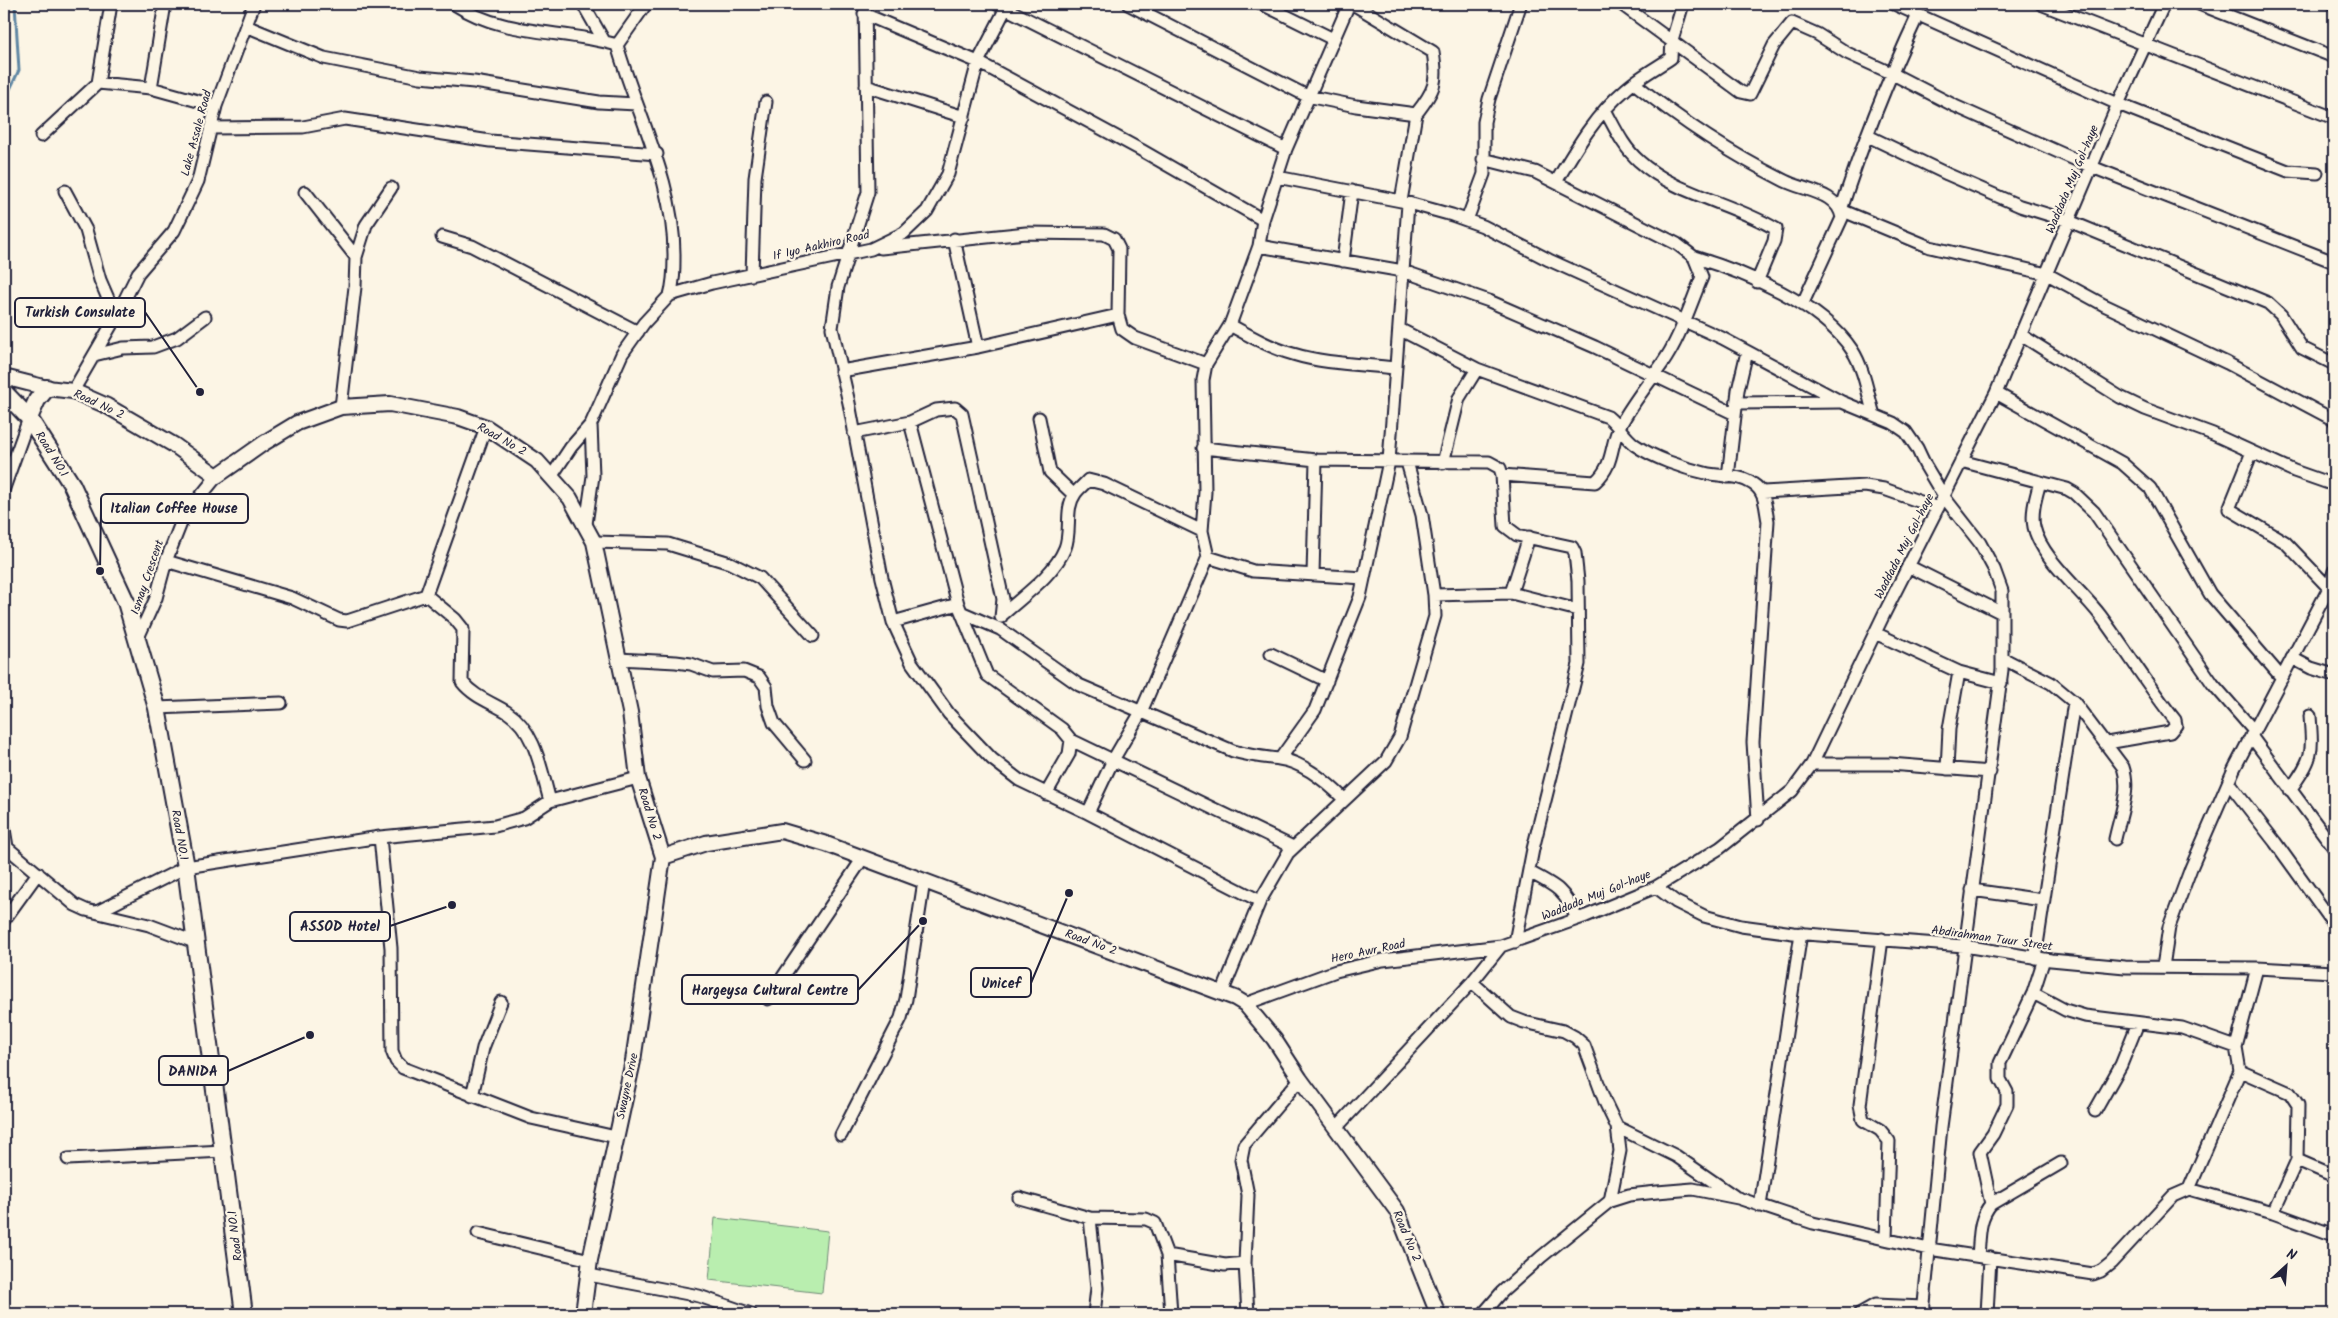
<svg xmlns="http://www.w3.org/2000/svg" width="2338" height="1318" viewBox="0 0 2338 1318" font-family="Kalam,sans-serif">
	<rect width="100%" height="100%" fill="#fcf5e5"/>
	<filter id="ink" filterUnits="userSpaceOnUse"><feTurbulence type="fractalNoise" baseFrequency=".02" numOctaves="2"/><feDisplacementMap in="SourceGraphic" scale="10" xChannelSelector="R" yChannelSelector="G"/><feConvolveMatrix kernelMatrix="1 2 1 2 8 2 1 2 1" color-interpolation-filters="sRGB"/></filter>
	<g filter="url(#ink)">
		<path fill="#b9eeaf" stroke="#6e8875" d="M715,1218l113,13 -6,62 -113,-13z"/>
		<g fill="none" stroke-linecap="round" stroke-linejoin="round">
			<path stroke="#5f86a3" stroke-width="3" d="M4,102l15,-32 -4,-66"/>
			<g stroke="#22223b" stroke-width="15">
				<path id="minor" d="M454,4c51,33 107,25 163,41
					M583,4l21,37
					M865,4l3,188 -30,95 -6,41 17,75 33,175 11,44 19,41 37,51 43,45 27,21 69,33 172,88
					M997,4l289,145
					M1128,4l179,92 49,10 60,8 -15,87
					M1262,4l71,35
					M1353,4l80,48c5,30 2,38 -17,62
					M1621,4l120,88 9,2 24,-49 18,-22 25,11 30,19 44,20 64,33 137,61 242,95
					M1894,4l224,100 170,67 29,2
					M2041,4l293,114
					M2199,4l135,53
					M2332,4l2,1
					M864,14l114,48 163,88 122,70
					M1918,15c-30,64 -56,129 -77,195l89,37 117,27 57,31 123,58 107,57
					M246,26l78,32 96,19 54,5 125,20 37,2
					M617,45c20,70 58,138 57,212 0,13 0,25 -4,38
					M617,45l29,-41
					M98,83l13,-79
					M1634,83c47,38 97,71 151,98 20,10 53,11 57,37l-40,87
					M866,86l98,31
					M151,88l14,-84
					M1605,110c10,18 18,37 34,51 36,33 94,42 137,68l-2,12 -17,41
					M210,128l93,-1 42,-8 145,22 167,13
					M41,136l57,-53 53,5 65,18
					M1868,136l79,38 73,32 49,15 199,82 13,12 21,33 32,16
					M1483,159l52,13 142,72 17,13 8,20c-12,28 -22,62 -40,87 -14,20 -29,38 -41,60 -12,20 -5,39 -26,58l-93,-7
					M1277,177l124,24 51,14 31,11 66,34 173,78 120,64 51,21 13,9 11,16 8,17 19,32 36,46 14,26 8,22v79l-61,457 -18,187
					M1556,182c20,-34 39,-67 70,-93 13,-12 30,-21 45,-31l1,-18 11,-36
					M65,191l21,39 14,50 16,37
					M305,192l51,65
					M1467,220l17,-46v-52l5,-23 31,-93
					M442,237l30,9 166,86
					M954,239l24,108
					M1259,246l144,25 86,30 106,46 140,67
					M881,248l145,-15 78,1 10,5 5,10 -1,66
					M1694,257c52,16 127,46 158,93 12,18 16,45 22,65
					M1343,261l9,-70
					M752,275l3,-97 11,-76
					M1230,325c20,11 41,23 63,29 32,10 69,10 102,14
					M1399,329l78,40 131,48c10,8 17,21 27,28 19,13 48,23 70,28 16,4 34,1 48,11 13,8 12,23 15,37l-15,221 5,78
					M2021,335l99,62 25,12 68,25 81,37 40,14
					M94,355l29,-7 30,-1 24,-9 28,-21
					M841,371l137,-24 140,-32 4,14 13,9 71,26
					M73,391l43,-74 22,-44 36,-42 24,-50 18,-75 38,-102
					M1996,393l126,70 28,25 60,106 72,84
					M1737,403l103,-1
					M341,407l14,-120 1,-30 10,-32 25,-37
					M1039,418l11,54 24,23
					M910,422l26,-12 19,-2 7,6 41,185 -2,18
					M854,433l56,-11 48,182 29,71 75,54 9,11 222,107
					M1203,448l113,12 173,2 11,6 2,7 3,51 12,9 55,12 3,6 3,28 1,83 -46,185 -18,93
					M2252,452l-23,57 56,33 44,46
					M1961,461l106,28 7,4 20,19 119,172 41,47
					M1443,463l16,-65 18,-29
					M551,477l20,-30 20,-23 31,-70 22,-31 26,-28 42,-12 159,-34 33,-16 23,-22 21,-37 30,-112 30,-58
					M1728,477l10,-87 9,-38
					M2040,482c-4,15 -9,30 -6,45 7,31 47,63 66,88 26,35 48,71 75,105l1,5 -6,7 -63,11
					M4,488l25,-70
					M1763,492l102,-6 19,3 54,19
					M586,524l7,-48 -2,-52
					M594,542l74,2 62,19 30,15 53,58
					M1208,557l45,14 111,7
					M166,561l126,37 47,22 8,1 79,-26 29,24 8,10 -1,53c12,15 29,20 45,30 29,19 34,58 43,89
					M1908,566l94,47
					M1313,575l3,-115
					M1511,593l18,-56
					M426,595l60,-168
					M1434,595l77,-2 67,17
					M963,613l37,16 79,56 154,66c17,5 29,6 46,8 25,3 48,23 65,40
					M1002,615c21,-19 52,-40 63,-67 7,-17 -1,-39 10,-54 3,-5 9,-9 13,-14l16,4 98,47
					M893,622l65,-18
					M1875,633l84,39 42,11
					M137,640l19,-42 10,-37 17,-43 34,-42
					M1271,654l56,27
					M2002,658l49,25 23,19 49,65c8,23 -3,48 -8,72
					M2292,658l19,10 23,7
					M618,659l58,3 15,2 22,8 31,-1 15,6 7,10 2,19 6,17 31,37
					M157,708l124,-5
					M2251,736l83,112
					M1280,759l35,-49 45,-113 29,-136 19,-257
					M1812,764h78l100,8
					M1947,769l2,-40 10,-57
					M2229,783l46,59 59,82
					M2290,790c23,-33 23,-35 20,-74
					M1046,794l23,-40 2,-14
					M1088,813l25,-53 28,-48 67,-155 -6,-26 3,-39 -2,-112 3,-16 24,-39 29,-79 4,-26 23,-71 63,-145
					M4,829l3,18
					M380,837l11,111 1,103 4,10 7,7 128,50 85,19
					M4,845l71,60 11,5 63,15 48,18
					M1529,872c27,14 36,18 48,47
					M1656,887l20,15 28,14 37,10 52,7 171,13 87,14 74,7 132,1 77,4
					M1972,890l71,10
					M97,912l89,-45 194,-30 115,-11 29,-8 26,-17 88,-23
					M4,920l34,-47
					M1882,939l-22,166 3,15 17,10 9,11 -3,98
					M2035,958l39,-256
					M2163,967l6,-40 22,-59 43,-99 95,-181 5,-17
					M1472,982l39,35 13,5 40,9 11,6 9,8 21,57 12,25 3,24 -10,50
					M1222,993l38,-92 28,-48 98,-92 14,-24 35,-121 -1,-21 -12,-80 -15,-53
					M2033,993l32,17 20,6 97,12 54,19
					M768,999l95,-141
					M1245,1004l91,-33 47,-11 118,-14 85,-30 70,-29 64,-39 72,-57 20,-27 73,-152 111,-219 122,-289 46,-100
					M2240,1071l50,22 8,12 -1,55 -24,53
					M472,1096l11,-48 18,-46
					M2095,1111l26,-46 17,-42
					M1337,1127l135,-145 29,-36
					M1617,1127l59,29 58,40
					M841,1135l60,-117 5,-19 18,-118
					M68,1159l155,-8
					M2297,1160l37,16
					M2189,1189l51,-118 -4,-24 21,-79
					M1019,1198l71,20 56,1 9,4 12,32 4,59
					M1991,1204l-11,-52 13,-18 14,-29v-13l-7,-13v-16l33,-70 11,-34
					M1760,1206l41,-273
					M1090,1218l7,70 -3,26
					M478,1233l112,27
					M1167,1255l58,10 20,-2
					M1978,1256c2,-18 0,-37 13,-52l70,-41
					M589,1275l110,21 52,18
					M1248,1314l-3,-51 3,-68 -7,-35 3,-15 56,-66
					M1483,1314l19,-22 39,-35 69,-56 19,-6 28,-3 36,-3 45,9 75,25 116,26 164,25 8,-3 10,-8 62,-67 16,-7 84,24 61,22
					M1859,1314l16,-9 49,2
					M1987,1314l3,-56"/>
			</g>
			<g stroke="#22223b" stroke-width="18">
				<path id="major" d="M4,377l43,11 26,3 34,15 67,39 43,31 47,-33 33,-20 44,-16 49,-3 68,13 28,10 51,34 33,37 24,44 36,170 8,66 25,79 43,-14 76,-12 44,13 409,154 10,6 29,35 26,40 97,132 41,103
					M583,1314l7,-54 43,-199 30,-204"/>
			</g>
			<g stroke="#22223b" stroke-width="20">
				<path id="highway" d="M4,392l25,26 43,67 54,117 31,106 29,159 58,447
					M29,418l8,-18 10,-12"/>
			</g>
			<use href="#minor" stroke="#fcf5e5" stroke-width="11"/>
			<use href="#major" stroke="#fcf5e5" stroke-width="14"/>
			<use href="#highway" stroke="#fcf5e5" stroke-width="16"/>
		</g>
	</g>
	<g text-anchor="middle" stroke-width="4.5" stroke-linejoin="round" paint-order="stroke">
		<g font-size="12" fill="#22223b" stroke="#fcf5e5">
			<text transform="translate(196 133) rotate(-75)" y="4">Lake Assale Road</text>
			<text transform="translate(2072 179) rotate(-67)" y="4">Waddada Muj Gol-haye</text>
			<text transform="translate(821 245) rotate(-13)" y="4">If Iyo Aakhiro Road</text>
			<text transform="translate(99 404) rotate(25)" y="4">Road No 2</text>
			<text transform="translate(502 439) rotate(30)" y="4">Road No 2</text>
			<text transform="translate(52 454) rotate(58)" y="4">Road NO.1</text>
			<text transform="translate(1904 546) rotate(-63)" y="4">Waddada Muj Gol-haye</text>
			<text transform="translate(147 577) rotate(-71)" y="4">Ismay Crescent</text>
			<text transform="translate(650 814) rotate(73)" y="4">Road No 2</text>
			<text transform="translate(180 835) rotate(80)" y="4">Road NO.1</text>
			<text transform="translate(1596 895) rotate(-22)" y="4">Waddada Muj Gol-haye</text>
			<text transform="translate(1992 938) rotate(8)" y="4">Abdirahman Tuur Street</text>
			<text transform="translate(1091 942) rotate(20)" y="4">Road No 2</text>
			<text transform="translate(1368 951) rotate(-12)" y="4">Hero Awr Road</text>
			<text transform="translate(627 1086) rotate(-78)" y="4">Swayne Drive</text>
			<text transform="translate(235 1236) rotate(-97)" y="4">Road NO.1</text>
			<text transform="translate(1407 1236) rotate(67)" y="4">Road No 2</text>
		</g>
	</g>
	<path fill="none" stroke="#22223b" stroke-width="2" d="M200 392L145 312M100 571L101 508M452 905L390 926M1069 893L1031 983M923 921L858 990M310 1035L228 1071"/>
	<g fill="#22223b" stroke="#fcf5e5" stroke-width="2">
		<circle cx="200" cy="392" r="5"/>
		<circle cx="100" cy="571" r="5"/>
		<circle cx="452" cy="905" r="5"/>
		<circle cx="1069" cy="893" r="5"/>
		<circle cx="923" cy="921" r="5"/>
		<circle cx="310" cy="1035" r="5"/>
	</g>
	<g fill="#fcf5e5" stroke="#22223b" stroke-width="2">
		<rect x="15" y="298" width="130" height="29" rx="5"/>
		<rect x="101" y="494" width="147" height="29" rx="5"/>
		<rect x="290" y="912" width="100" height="29" rx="5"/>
		<rect x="971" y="968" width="60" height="29" rx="5"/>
		<rect x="682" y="975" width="176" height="29" rx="5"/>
		<rect x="159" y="1056" width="69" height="29" rx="5"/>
	</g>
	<g font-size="14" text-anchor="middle" font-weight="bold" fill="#22223b">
		<text x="80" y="317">Turkish Consulate</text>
		<text x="174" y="513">Italian Coffee House</text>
		<text x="340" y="931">ASSOD Hotel</text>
		<text x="1001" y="988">Unicef</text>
		<text x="770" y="995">Hargeysa Cultural Centre</text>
		<text x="193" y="1076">DANIDA</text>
	</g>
	<rect width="2338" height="1318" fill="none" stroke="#fcf5e5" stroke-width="20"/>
	<rect x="10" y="10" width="2318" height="1298" fill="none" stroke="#22223b" stroke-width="2" filter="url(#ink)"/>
	<g transform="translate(2286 1266) rotate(26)" stroke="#fcf5e5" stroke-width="4" paint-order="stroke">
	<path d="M0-4L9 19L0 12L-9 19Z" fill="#22223b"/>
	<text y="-8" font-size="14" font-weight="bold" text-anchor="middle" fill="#22223b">N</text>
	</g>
</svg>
